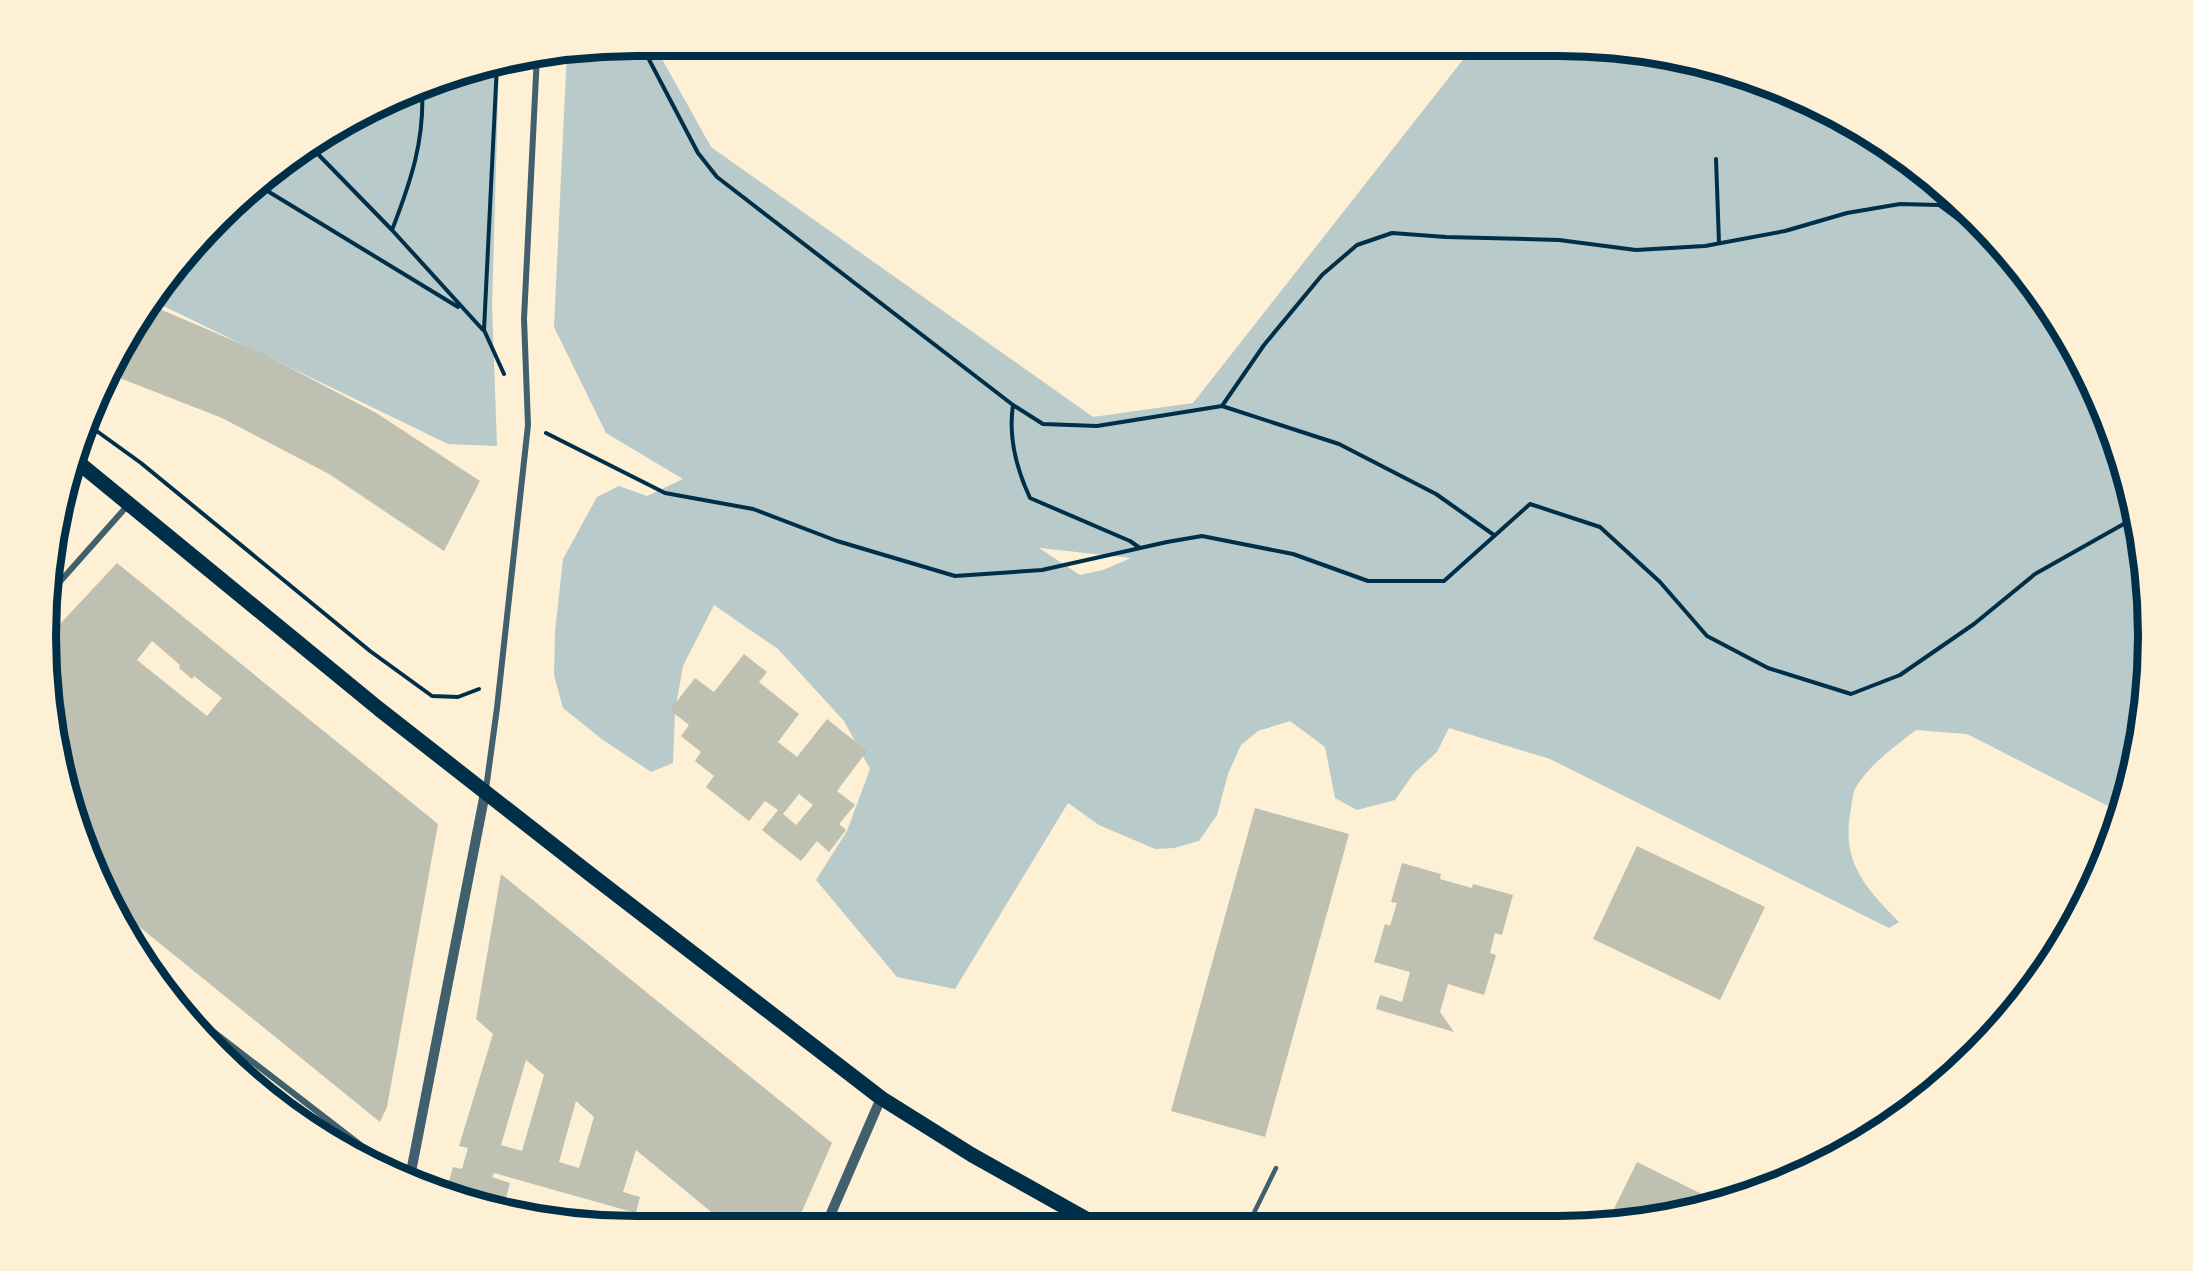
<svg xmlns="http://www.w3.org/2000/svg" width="2193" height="1271" viewBox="0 0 2193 1271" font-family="Lato,sans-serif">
	<rect width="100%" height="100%" fill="#fdf0d5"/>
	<path fill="#b9caca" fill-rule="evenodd" d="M1596,46l151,30 138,68 90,74 73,89 55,102 34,111 11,115 -11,115 -19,61 -151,-77 -51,-4c-22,17 -45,33 -60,57 -4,7 -4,19 -6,27 -8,50 17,75 49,108l-10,6 -339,-169 -101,-31 -12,24 -23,21 -19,27 -38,10 -22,-12 -10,-51 -35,-26 -32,10 -17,14 -13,29 -11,41 -18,26 -25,7 -19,1 -56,-24 -31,-22 -113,186 -58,-12 -81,-97 31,-49 23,-62 -26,-48 -66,-72 -64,-44 -31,61 -8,45 -2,52 -22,9 -48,-32 -40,-32 -9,-33 1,-43 8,-73 34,-62 22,-11 28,10 36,-17 -77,-46 -52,-106 13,-277h90l54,97 382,270 100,-14 280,-356zM1039,548h1l91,10 -28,12 -23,5z
		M499,64l-7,241 5,141 -49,-2 -297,-144 67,-82 58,-51 98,-61 72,-30z"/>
	<path fill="#bec0b2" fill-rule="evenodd" d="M148,304l112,48 118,62 102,67 -36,70 -115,-77 -107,-56 -115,-45z
		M58,516l11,8 -15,16 2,-11z
		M117,563l321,261 -51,283 -7,15 -270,-219 -20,-42 -34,-110 -10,-77 1,-36zM152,641l28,24 -1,3 13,11 2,-3 28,22 -15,18 -70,-56z
		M744,654l23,18 -8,10 40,32 -21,28 19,15 30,-38 40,32 -30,40 18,14 -16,19 7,6 -17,22 -12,-11 -16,20 -39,-31 16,-20 -13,-9 -16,20 -43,-34 8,-11 -19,-15 6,-9 -20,-16 8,-11 -19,-15 25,-32 19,14zM799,794l14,11 -17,20 -13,-11z
		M1255,808l94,26 -84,303 -94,-26z
		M1637,846l128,61 -45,93 -127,-61z
		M1402,863l39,11 -1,5 32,9 1,-4 40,11 -11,40 -7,-2 -5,20 6,2 -12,40 -36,-11 -8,28 14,20 -78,-23 4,-14 22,7 8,-30 -36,-10 11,-38 5,2 7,-23 -6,-1z
		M501,874l331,269 -36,82h-69l-91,-75 -13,42 17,5 -4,16 -142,-40 -2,4 18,6 -6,23 -59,-12 8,-27 9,2 6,-21 -9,-2 34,-112 -17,-15zM526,1060l18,15 -22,76 -21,-6zM576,1101l18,16 -15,51 -20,-6z
		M1637,1162l79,39 -109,22z"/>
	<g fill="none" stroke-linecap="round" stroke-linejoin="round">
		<path stroke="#003049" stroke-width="4" d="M644,50l54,103 19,24 296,228 30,19 54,2 125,-20 117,38 97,50 58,41
			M497,64l-13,266 20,44
			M310,146l82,84 91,100
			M1716,159l3,84
			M256,184l202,123
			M392,230c19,-49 33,-90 30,-144
			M1013,405c-5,33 3,63 17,93l100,43 10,7
			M1222,406l42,-61 58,-70 35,-30 35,-12 54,4 113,3 77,10 69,-4 80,-15 62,-18 53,-9 39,1 66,49
			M87,424l54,39 229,188 62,45 26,1 21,-8
			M546,433l119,60 88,16 84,32 118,35 87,-6 125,-28 35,-6 91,18 75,27h76l86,-77 70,23 60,55 47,54 61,32 83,26 49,-19 74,-51 61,-50 101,-57"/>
		<path stroke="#3f606c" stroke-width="4.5" d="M1248,1225l28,-57"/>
		<path stroke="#3f606c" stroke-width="6" d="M49,594l79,-89
			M486,789l11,-81 31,-283 -4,-106 13,-264
			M175,1002l214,165"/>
		<path stroke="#3f606c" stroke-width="10" d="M410,1177l75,-384
			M826,1225l55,-127"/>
		<path stroke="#003049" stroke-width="15" d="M74,459l305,250 211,165 291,224 91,57 125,70"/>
	</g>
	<path d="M0 0H2193V1271H0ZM636 56H1558A580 580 0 0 1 2138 636V636A580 580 0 0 1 1558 1216H636A580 580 0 0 1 56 636V636A580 580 0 0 1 636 56Z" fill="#fdf0d5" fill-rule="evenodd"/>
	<path fill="none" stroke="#003049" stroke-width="8" d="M636 56H1558A580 580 0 0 1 2138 636V636A580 580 0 0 1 1558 1216H636A580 580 0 0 1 56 636V636A580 580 0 0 1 636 56Z"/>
</svg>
